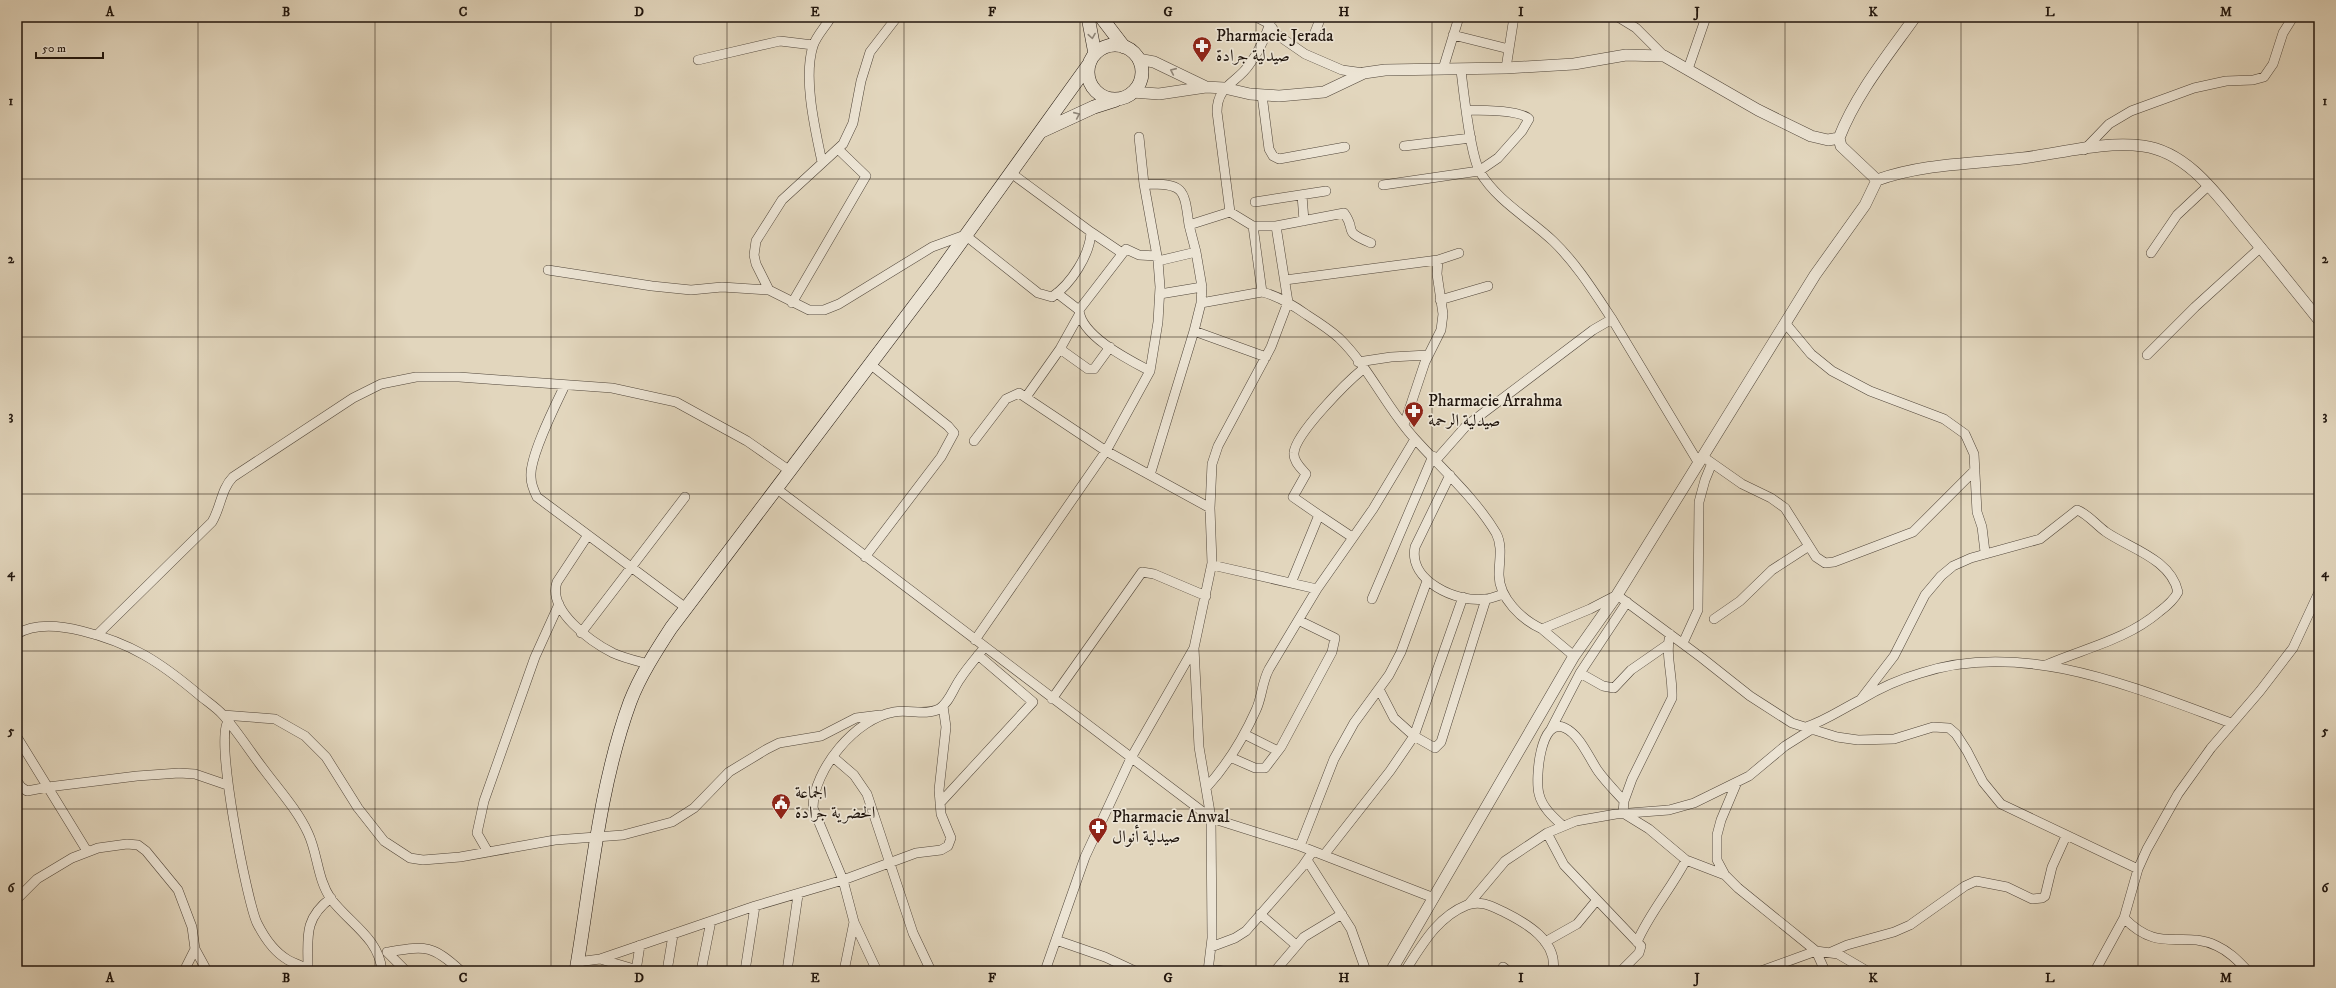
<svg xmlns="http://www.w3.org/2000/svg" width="2336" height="988" font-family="'IM FELL DW Pica',Amiri,serif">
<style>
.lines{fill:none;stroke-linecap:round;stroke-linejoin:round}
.minor-casing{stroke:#504539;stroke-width:10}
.tertiary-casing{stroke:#504539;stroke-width:12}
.secondary-casing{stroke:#20150d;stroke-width:14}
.minor{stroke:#ece4d4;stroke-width:9}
.tertiary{stroke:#ece4d4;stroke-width:11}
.secondary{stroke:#ece4d4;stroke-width:13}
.oneway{stroke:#90877a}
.grid{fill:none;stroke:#20150d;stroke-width:1;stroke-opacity:0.55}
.labels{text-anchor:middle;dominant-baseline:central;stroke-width:3.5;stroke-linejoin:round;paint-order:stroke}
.poi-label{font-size:17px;fill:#20150d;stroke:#ece4d4;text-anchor:start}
.neatline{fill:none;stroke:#20150d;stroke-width:1.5}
.grid-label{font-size:13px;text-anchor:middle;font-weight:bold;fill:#20150d}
</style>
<rect width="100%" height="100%" fill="#e2d6bd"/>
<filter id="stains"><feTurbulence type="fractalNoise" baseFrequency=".005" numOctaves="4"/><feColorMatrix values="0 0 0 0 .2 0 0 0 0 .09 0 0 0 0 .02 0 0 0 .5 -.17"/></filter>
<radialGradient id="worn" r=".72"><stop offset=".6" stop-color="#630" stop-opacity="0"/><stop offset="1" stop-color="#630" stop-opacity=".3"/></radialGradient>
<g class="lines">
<defs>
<path id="minor" d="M897,17l-27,35 -9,29 -8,42 -10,21 -61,56 -26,41 -2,14 2,9 13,26 40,20h15l15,-6 93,-57 33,-12 73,58 14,4c19,-13 38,-42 39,-65l-80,-59
M1256,17l14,7 6,10 29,20 37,16 22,3
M1618,17l18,11 28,28
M1315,32l6,-15
M1453,35l56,14
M698,60l82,-19 33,4
M1506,68l8,-51
M1443,69l16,-52
M1688,69l18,-52
M1262,95l7,54 4,7 6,3 66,-12
M1139,137l5,47 13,72
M1404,146l67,-8
M2084,150l25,-26 22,-13 63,-23 32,-7 27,-1 11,-3 9,-13 10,-31 10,-16
M822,162c-7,-33 -19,-84 -9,-116 3,-10 13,-20 18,-29
M1144,184c40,0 40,3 45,41
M1383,185l96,-14 19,-13 24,-27 7,-12c-8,-9 -48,-9 -62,-9
M1302,195l2,26
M1255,202l71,-11
M1253,226l9,66
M1276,226l68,-13c14,19 -4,17 27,30
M1091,232l31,21
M2151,253l26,-38 31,-29
M548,270l104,16 39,4 31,-3 47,3
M1285,280l153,-20
M1057,293l22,17
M1160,294l42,-7
M1440,300l48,-14
M792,303l74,-127 -28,-27
M1201,303l61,-11c17,4 31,13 45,23 11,7 22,14 32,23 30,29 48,71 76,101 28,31 60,59 81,94 7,13 3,28 3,42 0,23 23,45 43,54l48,-20 27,-14 85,63 48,38 42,27 45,14 21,3 36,-1 39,-12 16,1 7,6 11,17 16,31 18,22 137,65
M1612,319l86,143
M1786,324l25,30 21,17 38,20 74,28 21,15 9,20 3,58 5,15 3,25
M1194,331l72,26
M1060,349l28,20h6l16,-22
M2147,355l48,-48 66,-60
M1358,362l33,-5 37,-2
M1150,371c-21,-11 -69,-35 -71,-61l47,-61 13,6 18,1 1,5 38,-9 -7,-27 41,-13
M565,385c-9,19 -36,72 -34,92 0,7 3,14 6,20l149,111
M1026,397l34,-48 19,-34
M1404,425l21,-63 16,-32 2,-16 -6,-40 1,-14 21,-7
M974,441l32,-42 13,-6 87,58 104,57
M1702,456l40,28 29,14 14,10 31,49 9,6 9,-1 79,-30 62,-62
M1436,460l30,-34 127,-96 19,-11c-18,-27 -36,-56 -59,-78 -23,-22 -56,-40 -73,-69 -10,-17 -16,-79 -19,-101
M1150,475l44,-144 7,-28 1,-16 -6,-35
M1450,475l-35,72c-7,34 42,56 70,52 6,0 12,-3 18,-5
M777,489l434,329 89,28 134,52
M1319,515l33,22
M588,535l-31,47c-10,28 34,60 56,71 11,5 24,8 35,11
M865,557l76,-100 13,-24 -6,-7 -78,-62
M1212,565l105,24
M1291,583l28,-68 -26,-18 13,-23c-5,-6 -13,-13 -12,-21 1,-19 53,-71 69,-84
M1463,597l-49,139 21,12 6,-6 45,-143
M1372,599l61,-143
M1714,619l26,-18 32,-31 37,-24
M1542,629l32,27
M581,633l104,-136
M17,634c18,-11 45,-8 65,-3 49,12 78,31 116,63 8,7 18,13 25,21 15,17 28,38 42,56 15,20 33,40 43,62 10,21 9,46 23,66 18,24 48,39 51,72
M1670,634c-5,21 3,42 2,64l-40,81 -8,22 -1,12 26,16 37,31 39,15
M97,635l115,-113c9,-15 9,-33 21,-45l120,-79 28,-14 35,-7h43l153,11 64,14 71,39 43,30
M975,640l131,-189 44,-80 8,-49 2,-35 -2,-26
M1683,643l15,-33 1,-108 6,-22 7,-17
M1194,648l5,99 12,71 1,120 -4,33
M1580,673l23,13 11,2 17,-18 36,-25
M1052,699l90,-127 12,2 52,22
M1861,699l33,-43 31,-61 16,-19 12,-10 18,-8 69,-19 37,-29c11,4 19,15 29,22 23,16 65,27 72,60 -4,8 -11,14 -19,20 -33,28 -74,36 -113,53
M223,715l52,4 30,17 21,21 32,51 26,33 26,17 13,2 37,-3 95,-17 68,-5 49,-13 22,-14 35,-36 38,-23 12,-6 42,-7 35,-18 24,-3
M228,722c-14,12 19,180 29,201 7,14 17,29 31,37 7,4 15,5 21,11
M1806,727c19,-6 36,-18 54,-27 18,-11 40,-21 61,-27 102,-34 214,15 310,50
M1550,731l30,-58 47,-71
M1244,734l34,17
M17,737l70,114
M833,757l21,18 13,19 46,139 18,38
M1230,757l25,11h10l16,-21 51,-95 3,-14 -35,-17
M17,781l4,6 6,4 21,-4 89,-11 42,-3 16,1 32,11
M1737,782l-16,38 -4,15v25l8,15 13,13 78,63 9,20
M1206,788c21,-23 37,-49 50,-78 6,-13 6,-28 13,-41l48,-80 56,-80 42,-70
M940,803l93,-101 -55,-47
M1562,825c-9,-8 -20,-18 -23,-31 -4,-14 1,-79 26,-66 15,7 24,30 33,43 8,11 17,20 26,30
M1547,833l17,32 77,81 -2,7 -18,18
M1300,846l34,-87 20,-36 35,-48 12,-23 26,-71
M488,852l-11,-19 7,-32 51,-144 24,-53
M1324,855l66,-84 24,-35 -20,-18 -15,-29
M1307,860l44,69 15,42
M17,899l20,-20 35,-21 26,-10 29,-4 11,1 8,6 32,39 14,37 3,22 12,22
M1468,905l37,-44 42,-28 29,-12 40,-7 53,-4 25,-7 55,-27 36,-30 27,-17
M1260,914l36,31
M2124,918c36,37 57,11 93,28 13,6 21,15 31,25
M854,922l23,49
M1056,940l49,17 30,14
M1545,942l32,-18 19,-23
M1637,942c13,-30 34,-53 49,-82
M1211,947l24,-9 11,-7 56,-64 11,-16
M387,952c39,-6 44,-8 74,19
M387,952l19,19
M1831,952l16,-7 47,-13 16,-7 55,-39 11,-5 31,6 25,12 10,-1 3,-2 7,-29 14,-31
M600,959l41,12
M577,962l23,-3 155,-53 88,-26 73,-27 25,-3 7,-4 3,-8 -10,-24 -2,-24 7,-63 -3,-21
M1503,967l5,4
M1209,969l14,2
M308,970c0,-32 -5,-51 23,-72
M184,971l11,-22
M636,971l4,-26
M667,971l6,-36
M701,971l10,-50
M745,971l10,-65
M787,971l11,-76
M844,971l10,-49 -11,-42 -30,-72c0,-38 43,-90 81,-96 14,-3 32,4 45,-3 10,-6 14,-20 21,-30 7,-11 16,-21 24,-31
M1045,971l40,-114 46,-99 63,-110 18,-85 -2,-55 2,-44 6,-18 53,-99 17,-45 -12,-76h-23l-23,-14 -13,-100c0,-27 20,-29 32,-47 10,-13 18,-32 23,-48
M1275,971l29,-34 38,-23
M1405,971c17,-26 32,-54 62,-66 14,-5 24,1 37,7 22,11 54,29 49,59
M1761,971l55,-20 22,3 29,17
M2095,971l29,-53 14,-49 9,-20 31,-55 33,-46 49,-57 33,-43 26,-56"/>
<path id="tertiary" d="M1138,59l16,3 52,25
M1132,92l27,2 47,-7 18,1 26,6 29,2 45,-4 40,-19 21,-3 121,-2 68,-4 52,-9 38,1 94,54 53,26 17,4 11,-2
M1877,180c47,-17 97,-16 146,-22 40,-5 80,-17 120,-12 46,6 76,52 103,84 25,30 49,60 73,90
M1391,971l183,-315 43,-61 198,-320 50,-70 12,-25 -36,-34 -2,-8c17,-44 49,-83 76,-121"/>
<path id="secondary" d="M1088,17l7,37
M1101,17l23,30
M1088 72a27 27 0 1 1 54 0a27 27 0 1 1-54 0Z
M1042,131l52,-24 22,-7
M576,971c15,-88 23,-184 54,-269 10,-26 26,-51 41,-74l262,-347 156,-217"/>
</defs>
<use href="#minor" class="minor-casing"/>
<use href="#tertiary" class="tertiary-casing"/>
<use href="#secondary" class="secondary-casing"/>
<use href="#minor" class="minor"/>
<use href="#tertiary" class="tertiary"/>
<use href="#secondary" class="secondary"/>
</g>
<defs><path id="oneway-chevron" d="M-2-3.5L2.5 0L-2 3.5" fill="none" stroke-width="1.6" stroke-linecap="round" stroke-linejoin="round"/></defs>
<g class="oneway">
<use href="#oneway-chevron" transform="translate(1092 36) rotate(81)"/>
<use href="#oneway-chevron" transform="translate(1173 71) rotate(-156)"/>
<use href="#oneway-chevron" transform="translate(1077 115) rotate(-24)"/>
</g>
<path class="grid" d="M198,17v954M375,17v954M551,17v954M727,17v954M904,17v954M1080,17v954M1256,17v954M1432,17v954M1609,17v954M1785,17v954M1961,17v954M2138,17v954M17,179h2302M17,337h2302M17,494h2302M17,651h2302M17,809h2302"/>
<defs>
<symbol id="pharmacy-pin" viewBox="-11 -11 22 30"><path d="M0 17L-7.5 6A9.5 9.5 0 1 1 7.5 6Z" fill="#8f2418" stroke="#ece4d4"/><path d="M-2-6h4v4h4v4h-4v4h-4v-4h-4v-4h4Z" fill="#fff"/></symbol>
<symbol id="civic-pin" viewBox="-11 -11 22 30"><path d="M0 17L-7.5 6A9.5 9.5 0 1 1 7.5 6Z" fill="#8f2418" stroke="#ece4d4"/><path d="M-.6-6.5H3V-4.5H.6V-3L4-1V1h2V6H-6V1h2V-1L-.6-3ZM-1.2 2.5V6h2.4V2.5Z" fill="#fff"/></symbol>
</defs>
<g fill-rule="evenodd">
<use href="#pharmacy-pin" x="1191" y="35" width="22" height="30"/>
<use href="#pharmacy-pin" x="1403" y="400" width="22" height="30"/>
<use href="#civic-pin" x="770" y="792" width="22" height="30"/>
<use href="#pharmacy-pin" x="1087" y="816" width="22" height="30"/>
</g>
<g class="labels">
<g class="poi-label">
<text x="1216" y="36">Pharmacie Jerada<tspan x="1216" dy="20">صيدلية جرادة</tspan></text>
<text x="1428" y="401">Pharmacie Arrahma<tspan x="1428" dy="20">صيدلية الرحمة</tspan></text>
<text x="795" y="793">الجماعة<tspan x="795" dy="20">الحضرية جرادة</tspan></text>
<text x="1112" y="817">Pharmacie Anwal<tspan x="1112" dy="20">صيدلية أنوال</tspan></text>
</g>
</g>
<rect width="2336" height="988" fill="none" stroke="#e2d6bd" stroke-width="44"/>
<path d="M36 52v6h67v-6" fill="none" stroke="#20150d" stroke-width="2"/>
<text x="42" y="52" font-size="12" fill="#20150d" stroke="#ece4d4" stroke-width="3" paint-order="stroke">50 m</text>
<rect x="22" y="22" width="2292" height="944" class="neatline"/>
<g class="grid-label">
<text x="110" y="16">A</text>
<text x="286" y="16">B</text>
<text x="463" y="16">C</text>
<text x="639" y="16">D</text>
<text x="815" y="16">E</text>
<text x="992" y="16">F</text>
<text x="1168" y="16">G</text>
<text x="1344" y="16">H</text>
<text x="1521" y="16">I</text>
<text x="1697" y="16">J</text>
<text x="1873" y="16">K</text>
<text x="2050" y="16">L</text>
<text x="2226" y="16">M</text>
<text x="11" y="105">1</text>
<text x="2325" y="105">1</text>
<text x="11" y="263">2</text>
<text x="2325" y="263">2</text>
<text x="11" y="420">3</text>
<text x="2325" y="420">3</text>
<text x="11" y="577">4</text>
<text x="2325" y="577">4</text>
<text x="11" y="735">5</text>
<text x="2325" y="735">5</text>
<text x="11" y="892">6</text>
<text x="2325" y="892">6</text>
<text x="110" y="982">A</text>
<text x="286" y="982">B</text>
<text x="463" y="982">C</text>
<text x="639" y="982">D</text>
<text x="815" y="982">E</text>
<text x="992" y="982">F</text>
<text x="1168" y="982">G</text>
<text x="1344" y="982">H</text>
<text x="1521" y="982">I</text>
<text x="1697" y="982">J</text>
<text x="1873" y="982">K</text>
<text x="2050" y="982">L</text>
<text x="2226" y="982">M</text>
</g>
<rect width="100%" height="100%" filter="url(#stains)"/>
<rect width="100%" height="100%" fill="url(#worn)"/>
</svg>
